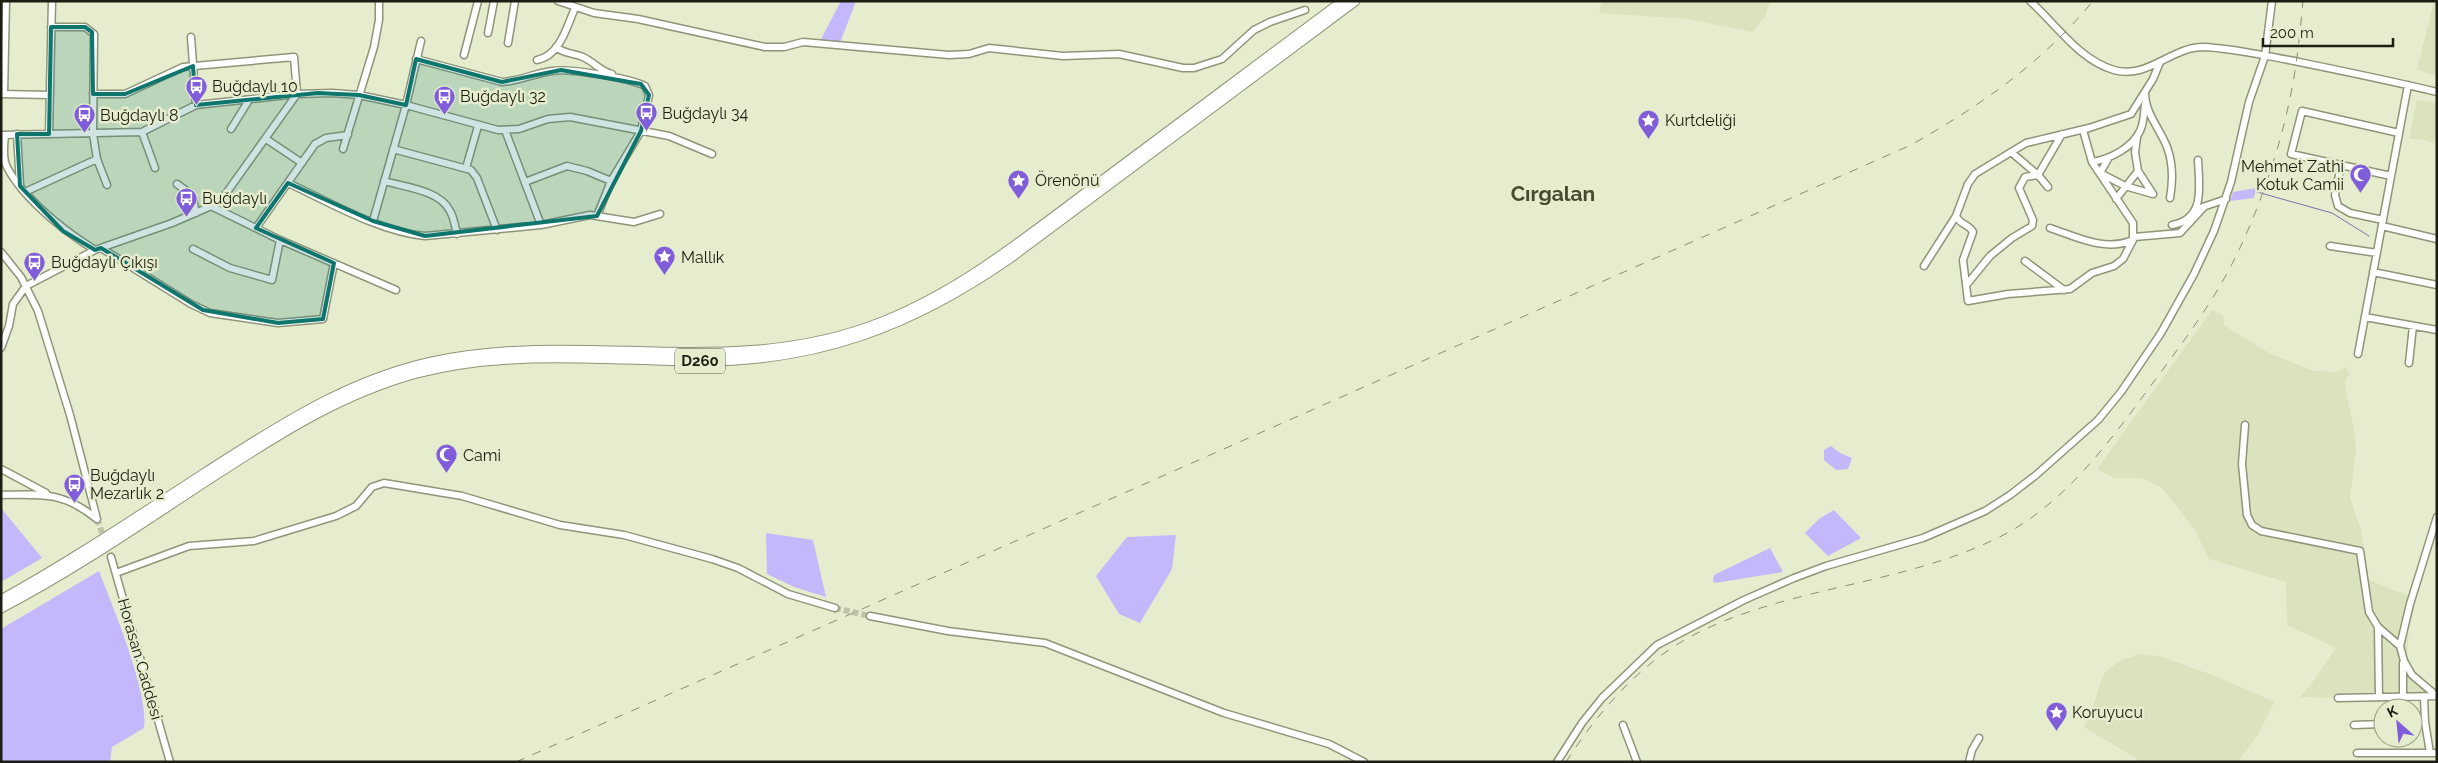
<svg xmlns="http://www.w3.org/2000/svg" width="2438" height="763" font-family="Raleway,sans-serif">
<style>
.built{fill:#dae3bd}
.green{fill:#c4b7fc}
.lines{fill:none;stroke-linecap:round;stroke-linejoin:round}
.stream{stroke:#7d70a9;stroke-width:1}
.minor-tunnel{stroke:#bdc4a9;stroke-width:6;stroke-dasharray:6 3;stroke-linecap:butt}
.minor-casing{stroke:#8e9578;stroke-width:9}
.highway-casing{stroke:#8e9578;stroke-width:11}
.minor{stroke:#fff;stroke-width:6}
.highway{stroke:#fff;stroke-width:9}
.rail{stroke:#898e78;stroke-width:1;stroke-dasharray:9 9;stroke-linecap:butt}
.marked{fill:#0f766e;fill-opacity:0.2;stroke:#0f766e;stroke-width:4;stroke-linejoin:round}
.labels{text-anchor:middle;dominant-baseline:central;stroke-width:5;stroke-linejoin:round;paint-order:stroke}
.shield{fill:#e5edce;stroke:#585c4b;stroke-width:1}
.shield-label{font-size:15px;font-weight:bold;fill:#1c1e13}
.poi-label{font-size:16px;fill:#1c1e13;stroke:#e5edce;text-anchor:start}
.street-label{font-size:16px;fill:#1c1e13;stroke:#e5edce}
.district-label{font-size:21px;font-weight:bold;fill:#464b31;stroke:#e5edce}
</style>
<rect width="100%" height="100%" fill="#e5edce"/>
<path class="built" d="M1602,1h168l-5,16 -13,15 -63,-13 -90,-6z
M2434,1h3v76l-20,-8z
M2417,100l20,3v41l-17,-5h-11z
M2212,310l11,5 1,10 9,6 36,22 45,18 22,1 10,-5 4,7 -4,5 -1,7 10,49 1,14 -6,49 11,32 8,50 47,19 -7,30 -2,26 8,18 22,21 -2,6 -135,-3 12,-14 24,-35 -49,-23 -1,-43 -77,-23 -15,-31 -32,-40 -19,-10h-30l-16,-9z
M2139,654l20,2 59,21 56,25 -15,31 -21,29h-96l-58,-35 6,-11 13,-41 14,-13z"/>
<path class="green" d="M841,1h15l-16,42 -20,-2z
M2256,188l-2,10 -24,3 3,-9z
M1831,446l9,7 12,5 -4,11 -12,1 -12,-10v-10z
M1,508l41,50 -41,24z
M1834,510l27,28 -33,18 -23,-23 14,-14z
M766,533l47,7 13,57 -32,-10 -27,-13z
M1176,535l-4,34 -32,54 -21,-9 -23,-38 31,-39z
M1770,548l13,24 -68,11 -2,-2 1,-6z
M99,571c14,37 50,121 45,157l-32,19 -2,15h-109v-133z"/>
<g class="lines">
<path class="stream" d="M2257,192l75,21 37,23"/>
<path class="minor-tunnel" d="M97,519l14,38
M835,608l35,8"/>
<defs>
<path id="minor" d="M558,1l36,12 44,6 127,28h19l19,-5 146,13 20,-1 20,-6 74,8 56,-2 64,14h11l28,-9 32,-29 16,-8 35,-12
M2030,1c26,23 49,59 84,69 33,10 57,-23 89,-23 28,1 58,8 86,13 49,10 99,20 148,32
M51,27h34l9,7 -1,100 4,25 10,26
M488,33l6,-32
M191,37l5,68
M508,43l7,-42
M556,47c8,7 18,6 27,10 11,5 17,14 29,17
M464,55l14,-54
M416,59l86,23c18,-1 33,-9 50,-11 17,-3 78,7 93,15l4,9 -8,36 -30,50 -14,35
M537,60c23,-4 30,-34 38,-52
M2145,93c0,20 15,36 22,54 6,16 6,34 3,51
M1,94l49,1
M4,94l2,-93
M231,129l18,-29
M505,130l36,95
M142,132l13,36
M17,134l3,51
M49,134l3,-133
M1,135l141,-3 54,-27 101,-11 35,-1 27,2 47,10 92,25 21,-1 29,-10 22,-2 99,19 43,18
M5,135c-1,9 -2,18 0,27 3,10 10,18 16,26 22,26 45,44 74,62
M266,139l36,24
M343,149l31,-102 5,-27v-19
M393,149l78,21 6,8 20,52
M2011,152l27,23 10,12
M2109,157l-9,16 25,13 28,8
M2092,162c18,-3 40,-14 48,-31 4,-8 4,-18 5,-27
M2341,165l-6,30 3,11 12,7 33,7
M466,168l12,-42
M2138,171l15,23
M2038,175l24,-41
M2391,176l-100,-22 11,-43 97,22
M384,181c20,6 56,9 66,30 4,7 5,15 7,23
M525,182l42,-16 20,5 24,10
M288,183c41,19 92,49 137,53l116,-11 49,-10 44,7 26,-8
M177,184l15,11 4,18
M25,192l72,-33
M2116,199l22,-28 -3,-19 2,-15
M211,206l69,34 116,50
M2200,208l26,-9
M1956,216c4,9 13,8 17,16l-10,28 5,41 40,-7 62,-5 22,-16 22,-7 9,-7 10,-19v-17l-41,-61 -9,-32
M373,221l33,-116 15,-64
M2172,225c34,-6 27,-39 26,-65
M2382,226l55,13
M256,228l59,-84 11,-6 22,-3
M2050,228c27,9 55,24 83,12
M2134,237l46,-4 24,-26
M2330,246l47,7
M101,248l90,56 19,9 68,10 45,-4 11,-56
M193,249l37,19 42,12 8,-40
M1,252l20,25 17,34 32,104 27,104
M2025,261l39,29
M1924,266l32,-50 12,-32 7,-10 51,-31 63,-15 42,-14 22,-35 7,-17
M2373,272l64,13
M1968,283l22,-27 22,-18 20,-12 1,-6 -14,-32 6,-11 13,-2
M2365,317l72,13
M1,348l8,-22 4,-22 13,-18 69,-36 77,-27 37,-16 13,-8 75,-105 -3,-37 -111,10 -58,27h-32
M2358,354l50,-269
M2409,363l4,-37
M2245,425l-3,39 5,51 5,10 9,6 99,20 9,61 9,15 22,19
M1,469l45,24
M1,495c41,-1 63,-3 96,24
M2437,517l-27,87 -10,42 4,15 8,14 25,21
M111,557l59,205
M116,573l73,-27 65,-5 82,-25 20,-10 16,-19 12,-4 78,13 98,29 64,10 88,24 26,9 50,26 47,14
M870,616l78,15 97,12 179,70 105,31 35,18
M2378,627l1,70
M2403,663v34
M2338,698l99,-2
M2425,722l5,31
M2413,723l12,-1 -1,-25
M1623,725l14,37
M2354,725l29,-1
M2357,753h80
M1557,762l25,-39 20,-25 55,-53 87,-45 50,-22 32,-12 97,-28 62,-27 25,-16 26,-20 62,-55 23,-28 40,-59 33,-59 20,-43 17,-49 18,-80 16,-46 7,-55
M1969,762l3,-12 7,-12"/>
<path id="highway" d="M1,600c71,-39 139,-85 207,-129 70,-45 141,-91 224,-109 152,-33 300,20 450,-40 81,-32 148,-88 217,-139 81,-61 163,-121 244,-182
M1,608c75,-39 145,-88 216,-134 63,-41 126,-81 200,-101 92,-24 187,-13 280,-12 120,1 215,-35 313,-103l345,-257"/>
</defs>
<use href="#minor" class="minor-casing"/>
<use href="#highway" class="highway-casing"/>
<use href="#minor" class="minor"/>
<use href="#highway" class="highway"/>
<path class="rail" d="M516,762l1395,-617c70,-40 130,-81 182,-144
M1566,762c36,-56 82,-108 144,-135 89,-40 190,-44 279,-85 64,-28 109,-85 149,-139 36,-49 75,-98 101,-153 27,-58 48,-123 57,-186 3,-21 5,-42 7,-63"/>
</g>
<path class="marked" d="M51,27h34l7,5 1,62h32l68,-28 3,39 122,-12 41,2 47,10 10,-46 86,23 59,-12 80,14 8,11 -8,36 -44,85 -172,20 -52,-15 -85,-38 -32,45 78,35 -11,56 -45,4 -75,-13 -102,-62 -6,2 -32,-19 -43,-45 -3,-52h32z"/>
<defs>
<symbol id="bus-pin" viewBox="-11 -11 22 30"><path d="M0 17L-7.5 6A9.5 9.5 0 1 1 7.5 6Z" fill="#815ed9" stroke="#e5edce"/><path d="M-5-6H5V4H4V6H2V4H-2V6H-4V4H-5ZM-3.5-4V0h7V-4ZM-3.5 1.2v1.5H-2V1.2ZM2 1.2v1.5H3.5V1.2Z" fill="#fff"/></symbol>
<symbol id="sight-pin" viewBox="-11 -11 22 30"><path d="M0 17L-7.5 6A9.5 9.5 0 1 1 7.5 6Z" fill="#815ed9" stroke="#e5edce"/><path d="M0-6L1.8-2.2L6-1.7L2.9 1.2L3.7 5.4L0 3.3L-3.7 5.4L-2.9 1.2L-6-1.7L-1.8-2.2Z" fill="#fff"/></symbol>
<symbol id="mosque-pin" viewBox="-11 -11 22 30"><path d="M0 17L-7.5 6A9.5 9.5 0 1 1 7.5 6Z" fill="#815ed9" stroke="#e5edce"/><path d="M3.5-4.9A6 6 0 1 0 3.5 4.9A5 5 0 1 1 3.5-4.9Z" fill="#fff"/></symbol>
</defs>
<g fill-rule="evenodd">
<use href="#bus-pin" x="184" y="74" width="25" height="34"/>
<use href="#bus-pin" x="432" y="84" width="25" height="34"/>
<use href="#bus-pin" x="634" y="100" width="25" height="34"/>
<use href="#bus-pin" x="72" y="102" width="25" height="34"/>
<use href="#sight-pin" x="1636" y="108" width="25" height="34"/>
<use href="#mosque-pin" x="2348" y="162" width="25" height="34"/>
<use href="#sight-pin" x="1006" y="168" width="25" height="34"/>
<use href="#bus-pin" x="174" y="186" width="25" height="34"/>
<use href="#sight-pin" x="652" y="244" width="25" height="34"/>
<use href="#bus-pin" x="22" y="250" width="25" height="34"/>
<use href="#mosque-pin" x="434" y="442" width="25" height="34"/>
<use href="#bus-pin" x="62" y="472" width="25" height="34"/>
<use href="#sight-pin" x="2044" y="700" width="25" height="34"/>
</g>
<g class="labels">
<rect class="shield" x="675" y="348.5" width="50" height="25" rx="4"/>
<g class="shield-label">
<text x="700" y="361">D260</text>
</g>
<g class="poi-label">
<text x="212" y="86">Buğdaylı 10</text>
<text x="460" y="96">Buğdaylı 32</text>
<text x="662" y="113">Buğdaylı 34</text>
<text x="100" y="115">Buğdaylı 8</text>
<text x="1665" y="120">Kurtdeliği</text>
<text x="2344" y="166" text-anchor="end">Mehmet Zathi<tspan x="2344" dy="18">Kotuk Camii</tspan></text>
<text x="1035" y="180">Örenönü</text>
<text x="202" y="198">Buğdaylı</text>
<text x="681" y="257">Mallık</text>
<text x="51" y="262">Buğdaylı Çıkışı</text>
<text x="463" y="455">Cami</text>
<text x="90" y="475">Buğdaylı<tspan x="90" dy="18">Mezarlık 2</tspan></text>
<text x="2072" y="712">Koruyucu</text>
</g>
<g class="street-label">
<text transform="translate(140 659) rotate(74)">Horasan Caddesi</text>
</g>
<g class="district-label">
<text x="1553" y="193">Cırgalan</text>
</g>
</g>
<rect width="2438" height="763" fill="none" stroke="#1c1e13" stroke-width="5"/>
<g transform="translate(2398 723) rotate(333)"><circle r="24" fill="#e5edce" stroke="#959a83"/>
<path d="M0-4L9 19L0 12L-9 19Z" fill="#815ed9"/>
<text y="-8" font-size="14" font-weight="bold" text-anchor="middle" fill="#1c1e13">K</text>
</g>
<path d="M2263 38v8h130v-8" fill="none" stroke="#1c1e13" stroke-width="2.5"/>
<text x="2270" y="38" font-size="15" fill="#1c1e13" stroke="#e5edce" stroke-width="4" paint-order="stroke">200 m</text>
</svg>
